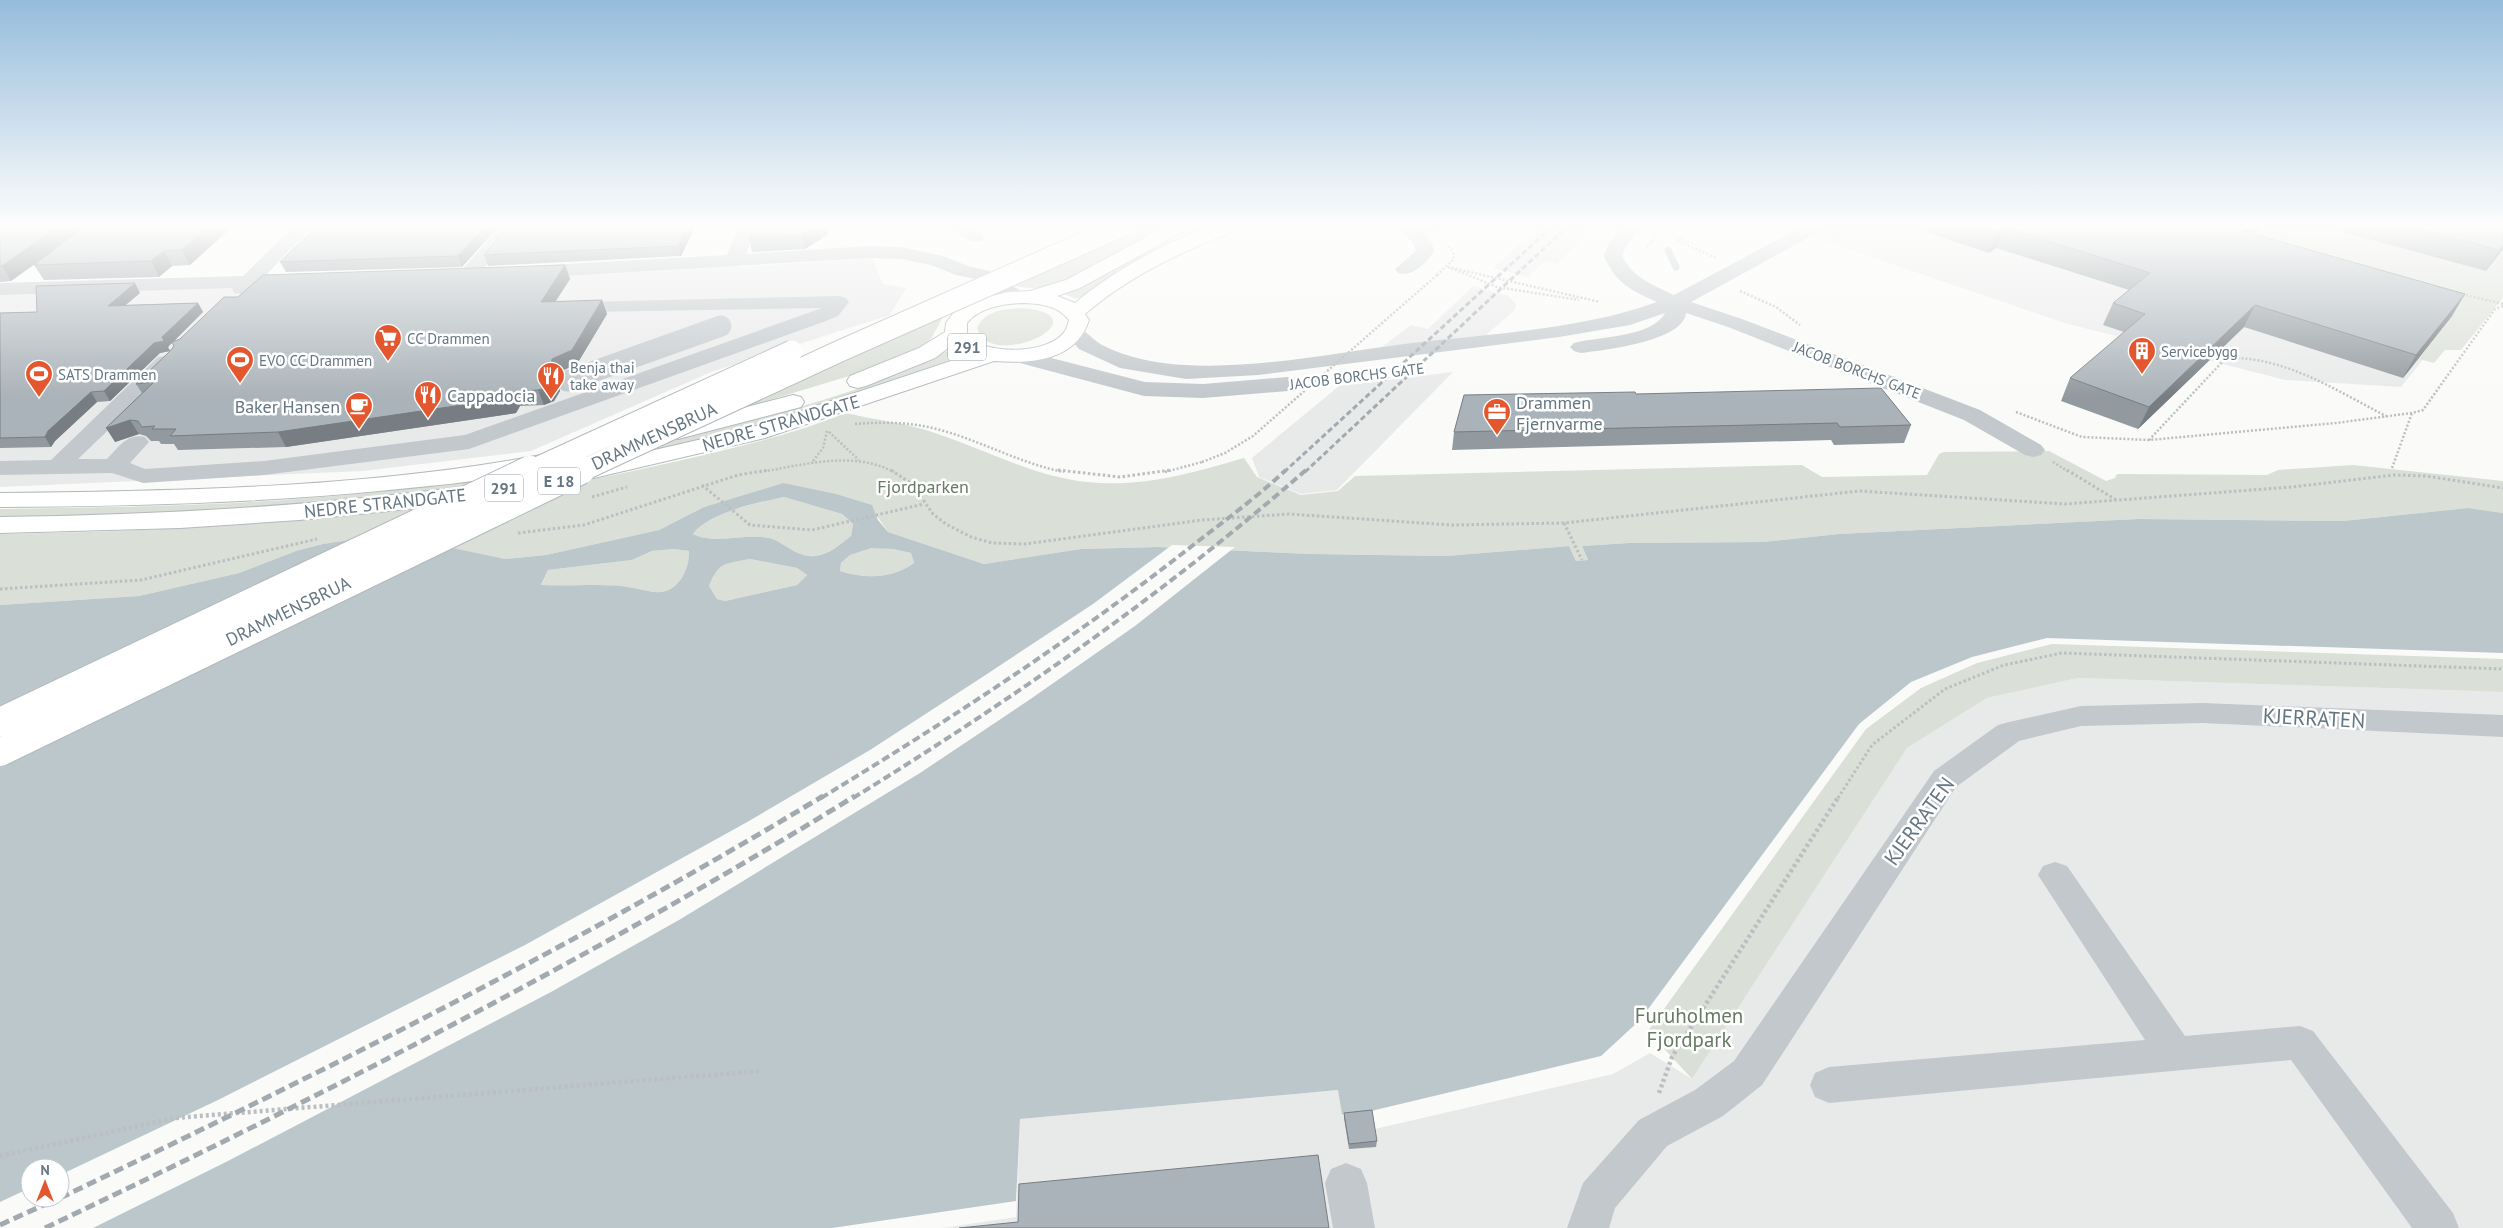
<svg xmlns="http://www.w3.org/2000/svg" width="2503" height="1228" font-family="'PT Sans',sans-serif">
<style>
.built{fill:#e8e9e9}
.green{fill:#dadfd7}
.water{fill:#bbc7cb;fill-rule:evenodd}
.pier{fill:#fafaf8}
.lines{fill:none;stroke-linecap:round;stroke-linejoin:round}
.stream{stroke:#bbc7cb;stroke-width:7}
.highway-casing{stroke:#b4b9bd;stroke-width:2}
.path-far2{stroke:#bbbfc2;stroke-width:2.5;stroke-dasharray:2 2;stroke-linecap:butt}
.path-far1{stroke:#bbbfc2;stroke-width:3;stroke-dasharray:2.5 2.5;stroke-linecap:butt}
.path{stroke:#bbbfc2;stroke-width:4.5;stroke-dasharray:3 3;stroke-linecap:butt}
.minor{fill:#c3c8cc;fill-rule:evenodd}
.highway{fill:#fff;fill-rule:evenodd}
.rail-far2{stroke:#a2aab0;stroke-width:3;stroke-dasharray:5.5 3;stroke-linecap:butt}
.rail-far1{stroke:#a2aab0;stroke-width:4;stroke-dasharray:8 4;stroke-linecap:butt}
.rail{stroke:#a2aab0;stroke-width:5;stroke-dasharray:10 5;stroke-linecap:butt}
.highway-bridge-far1-casing{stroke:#b4b9bd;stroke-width:23;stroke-linecap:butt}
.highway-bridge-casing{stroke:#b4b9bd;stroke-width:30;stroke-linecap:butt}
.path-bridge{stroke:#bbbfc2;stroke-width:2.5;stroke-dasharray:2 2;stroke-linecap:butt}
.minor-bridge{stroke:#c3c8cc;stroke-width:21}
.highway-bridge-far1{stroke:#fff;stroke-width:21}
.highway-bridge{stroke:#fff;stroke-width:28}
.wall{fill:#929a9f}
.shaded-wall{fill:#777d82}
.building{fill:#aab3b9;stroke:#777d82}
.labels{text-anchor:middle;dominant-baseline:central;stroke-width:5;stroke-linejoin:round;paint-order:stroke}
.far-poi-label{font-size:15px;fill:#657683;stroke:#fff;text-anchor:start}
.far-street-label{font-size:15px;fill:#657683;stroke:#fff}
.shield{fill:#fff;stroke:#939fa8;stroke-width:1}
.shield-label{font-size:16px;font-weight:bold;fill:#657683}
.poi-label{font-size:18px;fill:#657683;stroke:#fff;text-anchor:start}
.street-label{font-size:18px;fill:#657683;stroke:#fff}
.park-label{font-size:18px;fill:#687a64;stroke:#fff}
.near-street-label{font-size:21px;fill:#657683;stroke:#fff}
.near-park-label{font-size:21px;fill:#687a64;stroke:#fff}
</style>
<rect width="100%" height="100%" fill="#fafaf8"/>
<path class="built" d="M1544,225h52l-39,39 -12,-3 -17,16 -35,-9 44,-40h4z
M1777,225h726v35l-102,127 -116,-7 -220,-57z
M872,258l11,26 23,4 -16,27 -179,57 -180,79 -168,20 -363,16v-198l734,-28 7,6z
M1473,286l36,10 7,9 -1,5 -29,25 -104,12 29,-22 17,4z
M1453,372l-116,118 -36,4 -42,-17 -7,-19 87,-72z
M2078,678l425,14v536h-1561l74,-11 4,-98 318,-29 33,21 4,18 238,-55 37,-21 42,26 215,-331 80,-50z"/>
<path class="green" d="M1148,225l16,1c-28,19 -86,55 -118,61 -11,2 -23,1 -34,-2z
M1204,225h12l-28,11 -111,63 -13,-5z
M2264,225h53l169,46 17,-22v49l-42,52h-16l-11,13 -15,-4 33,-43 -217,-64z
M1021,308c88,7 -31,66 -44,20 7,-17 27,-19 44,-20z
M944,315l-13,24 -11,9 -54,23 -123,37z
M947,351l12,6c-61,23 -124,46 -186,64 -104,29 -211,50 -317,67 -151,23 -304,26 -456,29v-8c115,-2 230,-3 345,-14 127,-11 254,-34 377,-67 77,-20 155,-41 225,-77z
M846,413c29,7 61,10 89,20 51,17 98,43 152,49 54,6 106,-9 157,-24l13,19 44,18 37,-4 17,-15 447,-11 20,12 105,-2 12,-21 5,-2 105,-1 57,30 9,-3 2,-4 150,1 11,-5 75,-5 150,16v32l-35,-5 -125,13 -205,-2 -299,15 -76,8 -134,1 -47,3 6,14 -12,1 -7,-15 -123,10 -136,-2 -152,-7 -77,2 -97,15 -96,-32 -15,-22 -90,-27 -79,24 -45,23 -113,25 -41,4 -156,-19 -26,4 -27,7 -57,22 -100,23 -139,9v-71c218,-3 437,-19 651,-67 65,-15 133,-29 195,-54z
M784,497l58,17 11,10 -2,12c-12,9 -21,18 -37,20 -18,2 -29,-14 -45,-18 -25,-5 -54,7 -76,-4 14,-21 66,-32 91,-37z
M871,547l22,2 18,4 3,10c-22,16 -49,16 -74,8l1,-8 9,-8z
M674,549l16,2c0,14 -8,33 -22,39 -10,5 -23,0 -34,-2 -30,-6 -63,-1 -93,-2l7,-16 84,-10 20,-9z
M750,559l47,9 10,7 -10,10 -72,16 -8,-2 -8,-13c10,-25 17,-22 41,-27z
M2052,644l451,15v33l-425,-14 -91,20 -80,50 -215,331 -44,-48 218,-302 55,-41 56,-25z"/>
<path class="water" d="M783,483l53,11 36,11 6,15 10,12 96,32 97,-15 77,-2 152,7 136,2 123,-10 7,15 12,-1 -6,-14 47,-3 134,-1 76,-8 299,-15 205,2 125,-13 35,5v140l-456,-15 -75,19 -61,25 -52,42 -219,296 -39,36 -230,55 -29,3 -4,-24 -318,29 -4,82 -184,27h-832v-623l139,-9 100,-23 57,-22 27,-7 26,-4 79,3 77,16 41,-4 113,-25 45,-23zM784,497l58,17 11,10 -2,12c-12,9 -21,18 -36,20 -19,2 -30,-14 -46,-18 -25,-5 -54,7 -76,-4 14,-21 67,-32 91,-37zM871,548l22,1 18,4 3,10c-22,16 -49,16 -74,8l1,-8 9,-8zM674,549l15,2c1,14 -7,33 -21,39 -10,5 -23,0 -34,-2 -30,-6 -63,-1 -93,-3l7,-15 84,-10 20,-9zM750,559l47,9 10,7 -10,10 -72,16 -8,-2 -8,-13c10,-25 17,-22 41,-27zM30,1168h30v30h-30z"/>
<path class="pier" d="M1172,545l63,2 -100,79 -103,72 -112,75 -241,147 -128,72 -323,169 -135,67h-93v-26l30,-14v10h30v-23l158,-75 307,-155 224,-124 121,-71 114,-74 109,-72z"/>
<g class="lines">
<path class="stream" d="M1668,250l8,17"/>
<defs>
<path id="highway" d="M1169,225h22l-3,4 -108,59 -23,8 18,7c32,-28 101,-68 142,-78 8,-2 19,-1 27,0l-3,4c-55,20 -111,46 -156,85l4,6c-13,41 -58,44 -95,41l-229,77 -184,43 -9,-2 -3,-5 3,-5 178,-41 219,-73 -17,-10 -17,13 -69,28 -8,2 -8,-2 -3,-5 3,-5 69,-28 26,-16 1,-9 8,-11 8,-6 20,-8 27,-6 21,-1 36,-11zM1025,303c17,1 33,3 44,17 -1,3 -2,8 -4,11 -16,24 -79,24 -98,5v-13c12,-16 39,-20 58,-20z
M793,395l8,2 3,5 -3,5 -123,32 -8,-2 -4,-5 4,-5z
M541,455l8,2 4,5 -4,5c-52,13 -107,18 -160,23 -130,13 -259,16 -389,17v-14c180,-2 363,-5 541,-38z
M477,485l9,2 3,5 -3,5 -68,11 -119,12 -119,8 -180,5v-16c160,-2 319,-11 477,-32z"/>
</defs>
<use href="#highway" class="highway-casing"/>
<path class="path-far2" d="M1909,225l9,3
M1838,233l14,-8
M1940,243l7,-5
M1693,244l-13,-6 -4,2 40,18
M1646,247l8,-7v-6
M1448,267l152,35
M1451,268l46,19 82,13
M1437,275l17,-16 -1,-8 -5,-5
M1740,291l36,16 24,18
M2462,294l41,10
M2016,412l66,25 67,3 187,-17 76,-10 11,-3 72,-101 8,-3
M855,424c25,-2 49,-2 73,3 47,10 89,36 136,45
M829,432l30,28
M2149,440l77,-82c59,-2 109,32 160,58
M813,461l10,-13 4,-17
M2053,462l16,10
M2392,468l20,-55
M760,472c44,-7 92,-22 134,0
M1165,472l37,-10"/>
<path class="path-far1" d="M891,470l21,14 21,30 13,10 25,13 21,6 33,1 177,-24 87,-6 162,11 113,-2 295,-32 206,13 227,-17 102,-12 32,1 77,12
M1058,470l62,7 51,-7
M2067,470l51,31
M702,485l48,40 62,5 112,-26
M592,497l35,-10
M1564,523l18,37
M518,533l66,-8 154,-50 30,-5
M0,589l141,-9 176,-41
M1838,798l34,-53 73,-56 59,-24 58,-12 441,16"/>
<path class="path" d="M1659,1093l13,-36 167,-261
M0,1156l175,-38 585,-47"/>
<path class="minor" d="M295,225h19l-48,50 34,1 3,4 -3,4 -46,3c-7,7 -11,8 -20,6l-2,-5 -232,7v-12l243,-7z
M501,225h18l-44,54h-14l-3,-4 3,-4z
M738,225h18l-10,29 123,-8 32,1 42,9 25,10 21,5 35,22 3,4 -3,4h-14l-34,-22 -20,-4 -25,-10 -30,-6 -32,-1 -340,20 -7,-2 -3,-4 3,-4 7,-2 198,-11z
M951,225h20l13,12 -2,4c-13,3 -24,-6 -31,-16z
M1397,225h55l-3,4 -25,4 8,10 2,8c-8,12 -20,26 -36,22l-3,-4 21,-18 -2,-7z
M1624,225h19l-17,21 -4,10c11,22 31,29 52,39l131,-70h22l-3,4 -133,73 51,17 238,91 61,35 4,5 -4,5 -8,2 -8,-2 -61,-35 -236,-93 -42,-14c-3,29 -83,37 -105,40l-7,-2 -4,-4 4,-4c25,-7 77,-5 91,-30l-35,12 -71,12 -301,38 -72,4 -66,-11 -41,-19 -14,-16 3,-4c16,-5 21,9 34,16 25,13 57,19 84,20 70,4 149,-12 218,-21 82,-10 176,-14 253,-42 -26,-12 -41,-18 -53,-46l4,-11z
M839,296l7,2 3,4 -11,14 -12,5 -357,128 -205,26 -121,8 -31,-10 -112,2v-14l51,-1 107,-103 8,-1 8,1 3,5 -3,5 -96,92h29c12,-12 20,-26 38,-22l4,5 -19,21 15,6 119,-8 201,-26 357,-127 -236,4 -7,-2 -3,-4 3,-4z
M1020,350l125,32 58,2 85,-7 8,2 3,5 -3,5 -8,2 -85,7 -59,-2 -132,-35 -3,-5 3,-5z
M2203,703l300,12v22l-300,-14 -122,3 -62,15 -63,46 -194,298 -39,31 -56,30 -52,62 -6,20h-42l16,-45 56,-63 56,-30 39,-29 200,-290 64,-46 11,-3 72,-16z
M2055,862l12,4 118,170 115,-10 13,5 140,182 6,15h-47l-121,-168 -462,43 -14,-6 -5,-12 5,-12 14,-6 316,-27 -107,-165 5,-9z
M1346,1163l15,6 6,14 8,45h-42l-8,-45 6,-14z"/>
<use href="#highway" class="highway"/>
<path class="rail-far2" d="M1284,472l270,-247
M1305,472l264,-247"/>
<path class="rail-far1" d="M821,798c130,-79 257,-162 376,-256 30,-23 61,-46 89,-72
M853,798c159,-98 312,-205 453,-328"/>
<path class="rail" d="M60,1198c259,-124 517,-253 763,-402
M0,1225l59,-27
M45,1228c277,-132 549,-271 810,-432"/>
<defs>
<path id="highway-bridge-far1" d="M528,472l264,-121
M579,472l261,-121 284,-126"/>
<path id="highway-bridge" d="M0,722l530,-252
M0,752l581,-282"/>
</defs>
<use href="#highway-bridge-far1" class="highway-bridge-far1-casing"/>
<use href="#highway-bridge" class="highway-bridge-casing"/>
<path class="path-bridge" d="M1202,462l23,-9 28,-17 184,-161"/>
<path class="minor-bridge" d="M567,381l154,-55"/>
<use href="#highway-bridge-far1" class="highway-bridge-far1"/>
<use href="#highway-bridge" class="highway-bridge"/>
</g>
<path class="wall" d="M0,225h234l-44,40 -18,1 -13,11 -115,3 -10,-15 8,-6 -31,22 -11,1z
M318,225h182l-38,42 -176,5 -6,-10z
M696,225l-15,31 -193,10 -4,-11z
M754,225h76l-3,10 -22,14 -53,3 -3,-14z
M1915,225h349l-11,9 199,82 -49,62 -159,-51 -106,102 -77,-28 9,-23 54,-46 -21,-7 10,-22 16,-13 -133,-42 -7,5 -75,-25z
M2317,225h186v24l-17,22z
M565,265l5,14 -15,23 47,-2 5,14 -30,50 -20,9 -1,7 4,11 -6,10 -10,4 -24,1 -4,7 -230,34 -108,3 -4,-6h-13l-2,-3h-8l-5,-5 -7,-2 -24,8 27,-49 -6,-9 34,-33 4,-5 -2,-4 -4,5 2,4 -10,2 -50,48 -13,1 -42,39 -4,6 -51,1v-135l37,-1 103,-19 -15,12 73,-2 5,9 -30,30 7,-3 58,-42z
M1636,394l275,31 -7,18 -70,2 -3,-5 -379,10 2,-18z
M1344,1113l33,28 -1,6 -27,2 -5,-31z"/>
<path class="shaded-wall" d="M60,225h29l-78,56 -9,-15z
M210,225h24l-44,40 -8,-15z
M486,225h14l-38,42 -4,-11z
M688,225h8l-15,31 -3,-10z
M818,225h12l-3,10 -22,14 -3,-14z
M2251,225h13l-31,27 10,-21z
M2004,227l-8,21 -7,5 8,-21z
M2503,245v4l-17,22 13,-21z
M164,251l8,15 -13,11 -8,-16z
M565,265l5,14 -24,37 -5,-14z
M135,283l5,10 -26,22 -6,-9z
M2465,294l-13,22 -49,62 13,-23z
M602,300l5,14 -30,50 -20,9 -1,7 4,11 -6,10 -10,4 -6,-15 14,-31z
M198,303l5,9 -35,35 2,4 -10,2 -50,48 -6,-10 50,-48 8,-6z
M2255,305l-11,22 -106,102 11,-22z
M91,392l6,10 -42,39 -4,6 -6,-10 3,-6z
M514,392l6,14 -4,7 -230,34 -8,-15z
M130,420l9,14 -24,8 -9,-14z"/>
<path class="building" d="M0,225h60l-58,41h-2z
M86,225h124l-28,25 -18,1 -13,10 -117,4z
M318,225h168l-28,31 -178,6z
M509,225h179l-10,21 -194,9z
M754,225h64l-16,10 -53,3z
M1973,225h278l-8,6 222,63 -49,61 -161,-50 -106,102 -79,-29 75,-64 -32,-11 37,-30 -146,-46 -7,5z
M2403,225h100v20l-4,5z
M565,265l-24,37 61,-2 -30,50 -20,9 -2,11 5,7 -6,10 -11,3 -24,2 -4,6 -232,34 -108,4 6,-7h-24l3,-3 -13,1 -4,-6 -8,-1 -24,8 48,-46 -18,2 34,-33 4,-5 -2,-4 8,-3 44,-42h14l25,-22z
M135,283l-27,23 90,-3 -36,34 2,4 -10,2 -50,48 -13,1 -43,39 -3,6 -45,1v-125l37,-1 -1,-26z
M1881,388l30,37 -71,2 -3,-4 -383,9 10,-37 171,-3 1,2z
M1372,1110l5,31 -28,3 -5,-31z
M1318,1155l11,73h-370l59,-6 1,-38z"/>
<linearGradient id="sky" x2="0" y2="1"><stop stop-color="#96bcdc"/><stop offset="0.57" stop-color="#fdfdfc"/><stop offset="1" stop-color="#fdfdfc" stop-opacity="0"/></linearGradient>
<rect width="2503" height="397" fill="url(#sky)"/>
<defs>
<symbol id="supermarket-pin" viewBox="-11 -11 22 30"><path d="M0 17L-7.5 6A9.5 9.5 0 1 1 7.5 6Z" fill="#e4572e" stroke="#fff"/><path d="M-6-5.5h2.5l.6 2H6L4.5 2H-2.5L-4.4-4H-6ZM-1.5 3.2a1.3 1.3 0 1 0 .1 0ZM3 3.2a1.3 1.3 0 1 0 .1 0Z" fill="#fff"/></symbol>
<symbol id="building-pin" viewBox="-11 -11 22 30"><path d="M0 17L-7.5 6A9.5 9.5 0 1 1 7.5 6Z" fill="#e4572e" stroke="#fff"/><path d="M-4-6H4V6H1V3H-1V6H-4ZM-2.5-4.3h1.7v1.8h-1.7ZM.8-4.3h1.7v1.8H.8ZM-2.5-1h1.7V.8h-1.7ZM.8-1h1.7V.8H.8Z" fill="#fff"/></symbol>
<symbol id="stadium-pin" viewBox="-11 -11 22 30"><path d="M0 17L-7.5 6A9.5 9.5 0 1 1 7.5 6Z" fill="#e4572e" stroke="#fff"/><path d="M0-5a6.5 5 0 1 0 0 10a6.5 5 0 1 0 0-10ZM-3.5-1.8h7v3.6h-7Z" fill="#fff"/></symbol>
<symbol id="restaurant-pin" viewBox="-11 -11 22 30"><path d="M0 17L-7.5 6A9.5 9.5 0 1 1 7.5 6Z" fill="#e4572e" stroke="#fff"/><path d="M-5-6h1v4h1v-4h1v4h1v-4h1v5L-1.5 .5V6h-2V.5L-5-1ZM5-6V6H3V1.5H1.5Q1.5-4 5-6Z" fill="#fff"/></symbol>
<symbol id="cafe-pin" viewBox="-11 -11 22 30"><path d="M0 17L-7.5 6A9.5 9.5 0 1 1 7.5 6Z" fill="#e4572e" stroke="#fff"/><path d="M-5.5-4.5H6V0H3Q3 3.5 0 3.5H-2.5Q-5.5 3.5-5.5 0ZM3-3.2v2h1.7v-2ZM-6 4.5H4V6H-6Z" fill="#fff"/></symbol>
<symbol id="office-pin" viewBox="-11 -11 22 30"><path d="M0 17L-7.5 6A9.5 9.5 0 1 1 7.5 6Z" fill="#e4572e" stroke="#fff"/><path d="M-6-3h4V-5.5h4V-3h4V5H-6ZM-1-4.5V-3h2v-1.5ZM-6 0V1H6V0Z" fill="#fff"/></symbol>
</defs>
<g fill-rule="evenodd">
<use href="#supermarket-pin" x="372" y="322" width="32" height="43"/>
<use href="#building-pin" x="2126" y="335" width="32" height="43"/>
<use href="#stadium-pin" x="224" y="344" width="32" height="43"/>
<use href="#stadium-pin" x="23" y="358" width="32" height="43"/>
<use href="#restaurant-pin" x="535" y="360" width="32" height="43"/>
<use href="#restaurant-pin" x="412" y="379" width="32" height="43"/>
<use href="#cafe-pin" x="343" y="390" width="32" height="43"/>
<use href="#office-pin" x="1481" y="396" width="32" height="43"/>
</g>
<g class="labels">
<g class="far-poi-label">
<text x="407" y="338">CC Drammen</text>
<text x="2161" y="351">Servicebygg</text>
<text x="259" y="360">EVO CC Drammen</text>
<text x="570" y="367">Benja thai<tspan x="570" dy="17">take away</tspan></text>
<text x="58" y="374">SATS Drammen</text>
</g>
<g class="far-street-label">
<text transform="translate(1857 370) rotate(21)">JACOB BORCHS GATE</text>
<text transform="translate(1357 376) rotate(-7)">JACOB BORCHS GATE</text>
</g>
<g class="shield">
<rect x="948" y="333.5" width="38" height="27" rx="4"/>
<rect x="538" y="467.5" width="42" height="27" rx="4"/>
<rect x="485" y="474.5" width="38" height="27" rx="4"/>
</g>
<g class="shield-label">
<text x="967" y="347">291</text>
<text x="559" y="481">E 18</text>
<text x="504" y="488">291</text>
</g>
<g class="poi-label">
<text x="447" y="395">Cappadocia</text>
<text x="1516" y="402">Drammen<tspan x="1516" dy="21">Fjernvarme</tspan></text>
<text x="340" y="406" text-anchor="end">Baker Hansen</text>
</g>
<g class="street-label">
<text transform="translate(781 423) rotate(-16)">NEDRE STRANDGATE</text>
<text transform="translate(654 436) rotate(-25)">DRAMMENSBRUA</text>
<text transform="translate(385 503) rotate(-6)">NEDRE STRANDGATE</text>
<text transform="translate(288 611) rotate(-26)">DRAMMENSBRUA</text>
</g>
<g class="park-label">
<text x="923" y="486">Fjordparken</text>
</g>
<g class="near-street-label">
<text transform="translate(2314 718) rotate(3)">KJERRATEN</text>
<text transform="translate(1919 821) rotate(-54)">KJERRATEN</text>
</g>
<g class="near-park-label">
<text x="1689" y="1015">Furuholmen<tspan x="1689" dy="24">Fjordpark</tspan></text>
</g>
</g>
<g transform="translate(45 1183)"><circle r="24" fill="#ffffff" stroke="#c1c8cd"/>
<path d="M0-4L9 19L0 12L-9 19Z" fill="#e4572e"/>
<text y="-8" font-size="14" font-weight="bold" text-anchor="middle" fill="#657683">N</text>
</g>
</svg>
